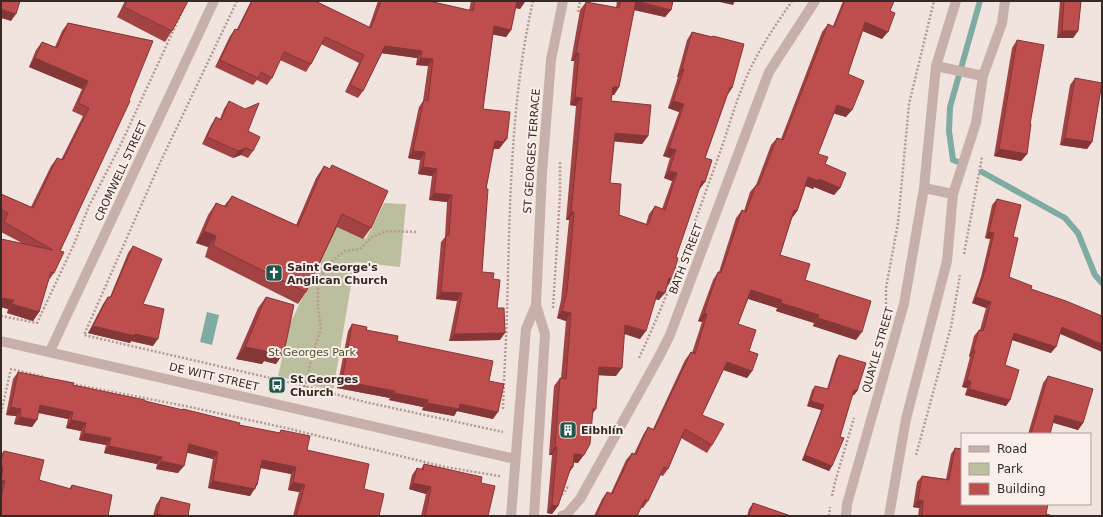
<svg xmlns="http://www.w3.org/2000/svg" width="1103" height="517" font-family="'DejaVu Sans',sans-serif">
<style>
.green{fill:#bcbf9e}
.water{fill:#7eaca2}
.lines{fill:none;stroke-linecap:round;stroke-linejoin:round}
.stream{stroke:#7eaca2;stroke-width:6}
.path{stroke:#b49a94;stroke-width:2.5;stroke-dasharray:2 2;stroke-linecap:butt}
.street{stroke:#c8b0aa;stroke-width:10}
.wall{fill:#a34243}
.shaded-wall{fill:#853637}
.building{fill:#be4d4e;stroke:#853637}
.labels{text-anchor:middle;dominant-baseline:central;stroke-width:4;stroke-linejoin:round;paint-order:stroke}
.street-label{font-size:11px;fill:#362a29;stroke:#f9eee9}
.poi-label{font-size:11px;font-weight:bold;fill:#362a29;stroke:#f9eee9;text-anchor:start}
.park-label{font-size:11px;fill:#4e532e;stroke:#f9eee9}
</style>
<rect width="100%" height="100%" fill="#f1e3dd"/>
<path class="green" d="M384,203l22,1 -6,63 -45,-5 -22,129 -55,-15 12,-52 46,-99 30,14z"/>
<path class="water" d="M207,312l12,3 -7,30 -12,-3z"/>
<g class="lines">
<path class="stream" d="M961,163l-8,-3 -4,-29 1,-24 30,-106
M982,172l83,46 13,15 17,42 7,8"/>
<path class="path" d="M237,1l-78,164 -75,170 221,51 60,16 138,30
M578,12l2,-11
M964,254l18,-97
M553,308l7,-113v-34
M886,308v-20l12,-65 11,-119 25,-103
M1,316l36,7 38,-81 14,-36 31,-60 67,-145
M639,358c29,-62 53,-128 76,-192 10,-26 17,-53 27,-78 12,-32 31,-59 50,-87
M72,384l118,23 96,21 159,39 54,9v2
M303,395l8,-35 10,-32 -3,-20v-20l5,-15 9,-12 13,-10 15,-2 12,-12 15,-6 29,1
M503,409c1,-33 3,-65 4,-97 3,-104 3,-209 26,-311
M1,413l10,-44 34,8
M916,455l35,-128 9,-52
M562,495l7,-10
M832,496l3,-14 19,-64
M829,516l1,-9"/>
<path class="street" d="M936,66l47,10
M924,188l29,6
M1,341l514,118
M50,351l164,-350
M511,516l15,-187 10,-24
M534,516l11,-182 -9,-29 6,-132 9,-113 12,-59
M562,516l5,-2 13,-15 80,-144 10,-20 99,-263 46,-71
M846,516l1,-12 57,-200 20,-116 12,-122 20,-65
M889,516l17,-97 41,-158 6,-67 23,-71 7,-47 19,-53 3,-22"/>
</g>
<path class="wall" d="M125,1h63l-16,30 -7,11 -48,-25z
M251,1h64l54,26 9,-26h51l40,10 2,-10h54l-5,8 -5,-1 -4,22 -5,7 -13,-3 -10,75 19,37h-1l-2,3h-6l-7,40 -4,83 11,7 7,61 -51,1 8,-40 -21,-2 5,-57 4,-5 2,-35 -18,-2 3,-24 -14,-2 2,-14 -12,-2 10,-47 1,-4 4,-6 5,-35 -12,-1 1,-7 -35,-5 -19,38 -5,7 -13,-6 14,-29 -38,-19 -10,20 -5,8 -26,-12 -8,18 -5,7 -10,-5 -4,5 -38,-18 15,-31 5,-7h2z
M617,1h56l-2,9 -6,7 -31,-7 -15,77 -5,8h-2l-1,6 37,35 -6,8 -28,-3 -4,42 9,32 27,9 3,-10 6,-8 7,3 10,-28 -8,-3 6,-20 -7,-2 16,-44 -11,-4 10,-31h-1l10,-37 5,-8 20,5 1,-1 14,60 -22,62 -6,32 -23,67 -4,22 -6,8 -7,13 -3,-1 -16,40 -16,-5 -8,42 -18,-1 -6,39 -14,49 -4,-1 -1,5 -4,6 -11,33 -6,8 -5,-1 5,-58h-3l5,-69 6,-8h1l5,-57 -9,-3 4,-18 8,-80h-3l10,-114 -6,-1 4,-44h-3l9,-51 6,-8 30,6z
M843,1h51l-4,10 -8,28 -19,-8 -15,43 -2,43 -12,-4 -16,41 22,34 -6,7 -20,-8 -1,2 -7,-3 -9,25 -5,7 -12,37 25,25 51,60 -43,-14 1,-3 -38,-12 1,-3 -29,-9 -10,25 11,27 3,20 -5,7 -24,-8 -21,45 10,30 -5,8 -26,-15 -13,31 -5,7 -3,-1 -12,26 -5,7h-2l-4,8h-43l8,-17 5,-7 4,1 15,-33 6,-7 2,1 9,-19 5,-8 5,2 32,-69 6,-8 1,1 10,-31 -4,-1 15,-41 5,-8h1l17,-54 6,-8 2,1 6,-19 6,-7 15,-40 6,-7 4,1 41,-107 6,-8 5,2z
M1060,1h21l-3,30 -5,7h-16z
M68,23l85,18 -93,210 -6,22 -6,8 -9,31 -6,9 -26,-8 1,-4 -7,-2v-68l21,4 -21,-11v-9l1,-2h-1v-27l30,13 20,-41 6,-8 4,2 22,-44 -11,-5 10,-22 -53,-22 7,-17 6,-8 13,5 7,-16z
M1017,40l13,84 -3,30 -6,7 -27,-5 18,-108z
M1075,78l17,64 -5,7 -27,-4 10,-60z
M229,101l19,30 5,20 -5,7 -7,-3 -8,3 -31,-14 9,-19 5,-8 4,2 4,-10z
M332,165l39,63 -8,11 -26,-12 -31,65 -8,12 -93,-47 3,-10 -12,-4 12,-28 8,-12 8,3 8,-10 64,29 20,-47 8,-12 5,3z
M997,199l16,38 -4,40 22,12 29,45 -9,19 -39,-13 -7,25 5,35 -4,6 -41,-11 2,-7 -5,-1 8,-30 -1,-1 5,-20 5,-6h1l6,-22 -14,-5 9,-26 9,-38 -5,-1 7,-33z
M133,246l10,58 10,42 -22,-5 -1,2 -42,-10 15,-29 5,-7h2l18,-44z
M266,297l18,55 -8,12 -12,-3 -2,3 -26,-5 22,-51z
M352,324l14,6 31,11 92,40 4,38 -36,-8 -3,5 -32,-6 1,-3 -34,-7 1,-2 -53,-10 11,-57z
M839,355l18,36 -3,4h-2l-20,71 -3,5 -27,-11 19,-50 -14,-4 5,-16 3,-4 12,3 9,-30z
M18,372l164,38 1,-1 56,16 40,8 2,-3 26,20 57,39 15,27h-86l6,-24 -11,-2 3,-16 -31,-6 -3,17 -7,11 -42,-8 5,-29 -26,-7 -9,21 -22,-4 1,-5 -53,-11 2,-8 -27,-5 2,-9 -15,-3 2,-9 -30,-6 -6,14 -18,-3 2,-8 -10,-1 7,-36z
M1048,376l35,47 -5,7 -25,-8 -3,12h-22l15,-51z
M955,448l7,56 84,10 7,2h-135l1,-8 -6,-1 4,-25 5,-6 24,3 5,-25z
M4,451l35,29 30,9 3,-4 36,31h-107v-62z
M424,464l57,19 7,33h-67l5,-22 -17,-5 3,-14 5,-7 4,1z
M161,497l27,19h-35l3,-11z
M753,503l38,13h-44l2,-7z"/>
<path class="shaded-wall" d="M516,1l9,1 -5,7 -8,-2z
M636,1l35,9 -6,7 -35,-8z
M715,1h20l-2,4z
M1,9l15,5 -5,7 -10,-3z
M865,22l23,10 -6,7 -22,-9z
M494,26l17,4 -5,7 -17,-3z
M1062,31h16l-5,7h-16z
M385,46l37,5 -5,7 -37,-5z
M576,53h3l-5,8h-3z
M35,58l53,23 -6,8 -53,-22z
M421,58l12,1 -5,7 -12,-1z
M682,69h2l-6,8h-1z
M613,87h6l-5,8 -7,-1z
M730,87l2,1 -5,8z
M575,97l7,1 -6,8 -6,-1z
M673,101l11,3 -5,8 -11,-4z
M837,105l15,5 -6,7 -14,-4z
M615,133l33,3 -6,8 -33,-3z
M1065,138l27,4 -5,7 -27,-4z
M505,139h2l-8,10 -9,-1 5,-7z
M246,148l-5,7 -8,3 5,-7z
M669,148l7,2 -6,8 -7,-2z
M999,149l28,5 -6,7 -27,-5z
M413,151l12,1 -5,8 -12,-2z
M423,167l14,2 -5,7 -14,-2z
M669,171l8,2 -5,8 -8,-3z
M808,177l11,2 21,9 -6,7 -20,-8 -1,2 -10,-4z
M702,181l3,1 -6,8z
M434,193l18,2 -5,7 -18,-2z
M794,210l3,1 -5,7z
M571,212h3l-5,8h-3z
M204,231l12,5 -8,11 -12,-4z
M989,232l5,1 -4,6 -5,-1z
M669,278l3,1 -5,8 -4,-1z
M751,290l31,10 -5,8 -31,-10z
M658,291l7,2 -6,7 -6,-1z
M441,292l21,1 -5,8 -21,-2z
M976,297l15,5 -5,6 -14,-5z
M1,298l13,2 -6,9 -7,-2z
M781,303l38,12 -5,8 -38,-12z
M12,304l27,8 -6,9 -26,-8z
M562,311l9,2 -5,8 -9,-3z
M704,313l3,1 -5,8 -4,-1z
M818,318l44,14 -6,8 -43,-14z
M625,325l21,6 -6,8 -20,-7z
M93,326l42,8 23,5 -5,7 -22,-5 -1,2 -42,-10z
M1062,327l40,17v8l-44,-19z
M505,333l-5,7 -51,1 5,-7z
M1014,333l42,14 -5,6 -42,-14z
M245,347l26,2 13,3 -8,12 -12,-3 -2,3 -26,-5z
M973,350h2l-5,7 -1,-1z
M727,362l25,9 -5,7 -26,-9z
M599,367l23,1 -6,8 -22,-1z
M967,380l4,2 -4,6 -5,-1z
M342,381l53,10 -5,7 -53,-10z
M969,389l41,11 -4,6 -41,-11z
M854,390l3,1 -3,4 -4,-1z
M394,393l34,7 -5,7 -34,-7z
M811,401l13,4 -3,5 -14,-4z
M427,403l33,1 38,8 -5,7 -36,-8 -3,5 -32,-6z
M40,405l33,7 -5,7 -33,-7z
M11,407l10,2 -5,7 -10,-1z
M593,409h3l-6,8z
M1055,415l28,8 -5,7 -28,-8z
M20,417l17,3 -5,7 -18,-3z
M71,420l15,3 -5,8 -15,-3z
M84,433l27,5 -5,7 -27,-5z
M189,444l29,8 -5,7 -29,-7z
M109,446l53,11 -5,7 -53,-11z
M555,447h2l-5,8h-3z
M574,454l10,1 -6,8 -9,-1z
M805,455l27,11 -3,5 -27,-11z
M262,460l34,7 -5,7 -34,-7z
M161,461l23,5 -6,7 -22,-4z
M1,480l4,1 -4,5z
M213,481l43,3 1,1 -7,11 -42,-8z
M293,482l12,3 -6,7 -11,-2z
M413,483l18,4 -5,7 -17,-5z
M918,500l5,1 -4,7 -6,-1z
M552,505l6,1 -6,8 -5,-1z
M157,514l9,2h-10z"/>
<path class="building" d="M1,1h19l-4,13 -15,-5z
M127,1h61l-16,30 -48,-24z
M252,1h63l56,27 10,-27h48l44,10 2,-10h42l-6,29 -17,-4 -11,83 27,3 -3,27h-2l-1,3 -9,-1 -9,48h2l-6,83 12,1 -1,6 7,1 -3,28h7l1,25 -51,1 8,-41 -21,-1 5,-57h3l3,-40 -18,-2 3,-24 -14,-2 2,-15 -12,-1 10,-48 1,-3 4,1 5,-42 -12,-1 1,-7 -37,-5 -22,45 -13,-6 14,-30 -39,-18 -14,27 -27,-12 -12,26 -11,-6 -3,6 -38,-18 15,-31 3,1z
M621,1h15l-17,86h-6l-2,14 40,4 -3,31 -33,-3 -5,50 11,1 -2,31 29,10 7,-19 10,4 12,-37 -8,-2 7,-21 -7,-2 15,-44 -11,-3 11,-32h-2l10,-37 20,5 1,-1 31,8 -12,44 -2,-1 -25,71 7,2 -7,22 -3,-1 -26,76 2,1 -6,21 -3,-1 -4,15 -7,-2 -12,40 -21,-6 -3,43 -23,-1 -3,42h-3l-3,35 -6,11 -10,-1 -1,13h-2l-13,39 -6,-1 5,-58h-2l5,-69 6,1 5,-66 -9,-2 5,-19 7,-80h-3l11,-114 -7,-1 4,-44h-3l10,-51 33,6z
M636,1h37l-2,9z
M845,1h49l-4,10 5,2 -7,19 -23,-10 -17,52 16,7 -12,29 -15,-5 -19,49 10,3 -3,7 21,9 -6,15 -21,-9v2l-11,-4 -11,34 -3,-1 -14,45 30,9 -5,16 66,21 -9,31 -44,-14 1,-3 -38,-12 1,-3 -31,-10 -13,34 18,6 -7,21 9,3 -6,17 -25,-9 -25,53 22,9 -12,21 -27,-16 -17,40 -4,-2 -16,34 -3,-2 -8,17h-41l11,-24 5,2 20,-41 4,2 12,-28 6,3 37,-78 4,2 12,-40 -3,-1 14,-41 3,1 21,-63 4,2 10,-27 2,1 19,-48 6,2 45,-116 6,3z
M1064,1h17l-3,30h-16z
M68,23l85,18 -24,59 1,1 -70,150 4,1 -10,21 -3,-1 -12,40 -27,-8 2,-4 -13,-2v-59l52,11 -49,-28 4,-9 -7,-4v-15l32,14 24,-50 6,2 26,-52 -11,-5 10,-22 -53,-23 7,-16 15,6z
M1017,40l27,5 -14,79h1l-4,30 -28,-5z
M1075,78l27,5 -10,59 -27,-4z
M229,101l16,8 14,-6 -11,28 12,6 -7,14 -7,-3 -8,3 -31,-14 9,-20 5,3z
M332,165l56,26 -17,37 -29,-14 -36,78 -93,-46 3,-10 -12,-5 12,-28 10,4 6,-11 66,30 26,-60 6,3z
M997,199l24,6 -8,32 5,1 -9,39 23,9 -1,3 35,12 36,15v28l-40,-17 -6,20 -42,-14 -9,32 14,5 -9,30 -41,-11 2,-7 -4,-2 8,-30h-2l6,-20 4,1 8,-29 -15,-5 9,-26 9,-38 -5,-1z
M133,246l29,13 -19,45 21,5 -6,30 -23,-5v2l-42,-10 15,-29h3z
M266,297l28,8 -10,47 -13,-3v3l-26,-5z
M352,324l15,3 -1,3 32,6 -1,5 96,20 -4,20 15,3 -6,28 -38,-8 -1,5 -32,-6 1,-3 -34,-7 1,-2 -53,-10z
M839,355l27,8 -9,28 -3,-1 -14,47 4,1 -12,28 -27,-11 19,-50 -13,-4 4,-15 13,3z
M18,372l56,11 -1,2 72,15v1l38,9v-1l57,14 -1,2 41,8 1,-3 29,6 -3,14 62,14 -5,25 20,5 -5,22h-83l9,-31 -12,-3 3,-15 -34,-7 -5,25 -1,-1 -1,5 -42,-8 5,-29 -29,-8 -5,22 -23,-5 1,-4 -53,-11 2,-8 -27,-5 2,-10 -15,-3 2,-8 -33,-7 -3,15 -17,-3 1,-8 -10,-2z
M1048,376l45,13 -10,34 -28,-8 -5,19h-19z
M955,448l7,1v55h86l-2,10 7,2h-131l1,-15 -5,-1 4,-24 27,4z
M4,451l40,9 -5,20 32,9 1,-4 40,10 -4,21h-107v-19l4,-16 -4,-1 2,-12 -2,-1v-6z
M424,464l58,13 -1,6 14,3 -7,30h-63l6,-29 -18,-4 4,-15 6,2z
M161,497l29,7 -2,12h-22l-9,-2z
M753,503l38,13h-42z"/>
<defs>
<symbol id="church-square" viewBox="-11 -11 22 22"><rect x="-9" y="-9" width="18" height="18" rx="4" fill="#21554b" stroke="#f9eee9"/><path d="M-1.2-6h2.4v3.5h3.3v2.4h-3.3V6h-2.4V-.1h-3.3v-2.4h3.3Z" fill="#fff"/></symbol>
<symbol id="bus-square" viewBox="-11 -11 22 22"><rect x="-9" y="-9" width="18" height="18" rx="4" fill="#21554b" stroke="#f9eee9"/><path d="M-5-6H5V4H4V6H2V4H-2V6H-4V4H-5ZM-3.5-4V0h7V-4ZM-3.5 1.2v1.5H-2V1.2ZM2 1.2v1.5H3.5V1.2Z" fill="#fff"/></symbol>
<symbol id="building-square" viewBox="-11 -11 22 22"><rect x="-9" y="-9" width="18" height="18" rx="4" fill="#21554b" stroke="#f9eee9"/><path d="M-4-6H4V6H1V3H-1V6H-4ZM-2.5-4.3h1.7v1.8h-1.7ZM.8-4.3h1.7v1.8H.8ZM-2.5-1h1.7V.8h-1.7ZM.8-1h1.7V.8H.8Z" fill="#fff"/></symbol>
</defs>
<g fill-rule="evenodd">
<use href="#church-square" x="264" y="263" width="20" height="20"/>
<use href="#bus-square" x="267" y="375" width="20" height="20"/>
<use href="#building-square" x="558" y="420" width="20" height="20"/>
</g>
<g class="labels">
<g class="street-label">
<text transform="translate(532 151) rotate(-86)">ST GEORGES TERRACE</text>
<text transform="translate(121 171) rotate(-65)">CROMWELL STREET</text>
<text transform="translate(686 259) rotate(-69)">BATH STREET</text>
<text transform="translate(878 350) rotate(-74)">QUAYLE STREET</text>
<text transform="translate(214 377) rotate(13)">DE WITT STREET</text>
</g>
<g class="poi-label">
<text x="287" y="267">Saint George's<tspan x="287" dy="13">Anglican Church</tspan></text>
<text x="290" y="379">St Georges<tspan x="290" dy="13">Church</tspan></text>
<text x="581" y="430">Eibhlín</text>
</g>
<g class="park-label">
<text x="312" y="352">St Georges Park</text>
</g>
</g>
<rect width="1103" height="517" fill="none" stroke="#362a29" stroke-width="4"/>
<rect x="961" y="433" width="130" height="72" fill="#f9eee9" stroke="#aba09c"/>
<rect x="969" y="446" width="20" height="6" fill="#c8b0aa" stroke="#aba09c"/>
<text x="997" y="453" font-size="12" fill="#362a29">Road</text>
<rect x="969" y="463" width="20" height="12" fill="#bcbf9e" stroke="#aba09c"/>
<text x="997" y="473" font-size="12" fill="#362a29">Park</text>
<rect x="969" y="483" width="20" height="12" fill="#be4d4e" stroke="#aba09c"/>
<text x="997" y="493" font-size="12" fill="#362a29">Building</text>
</svg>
